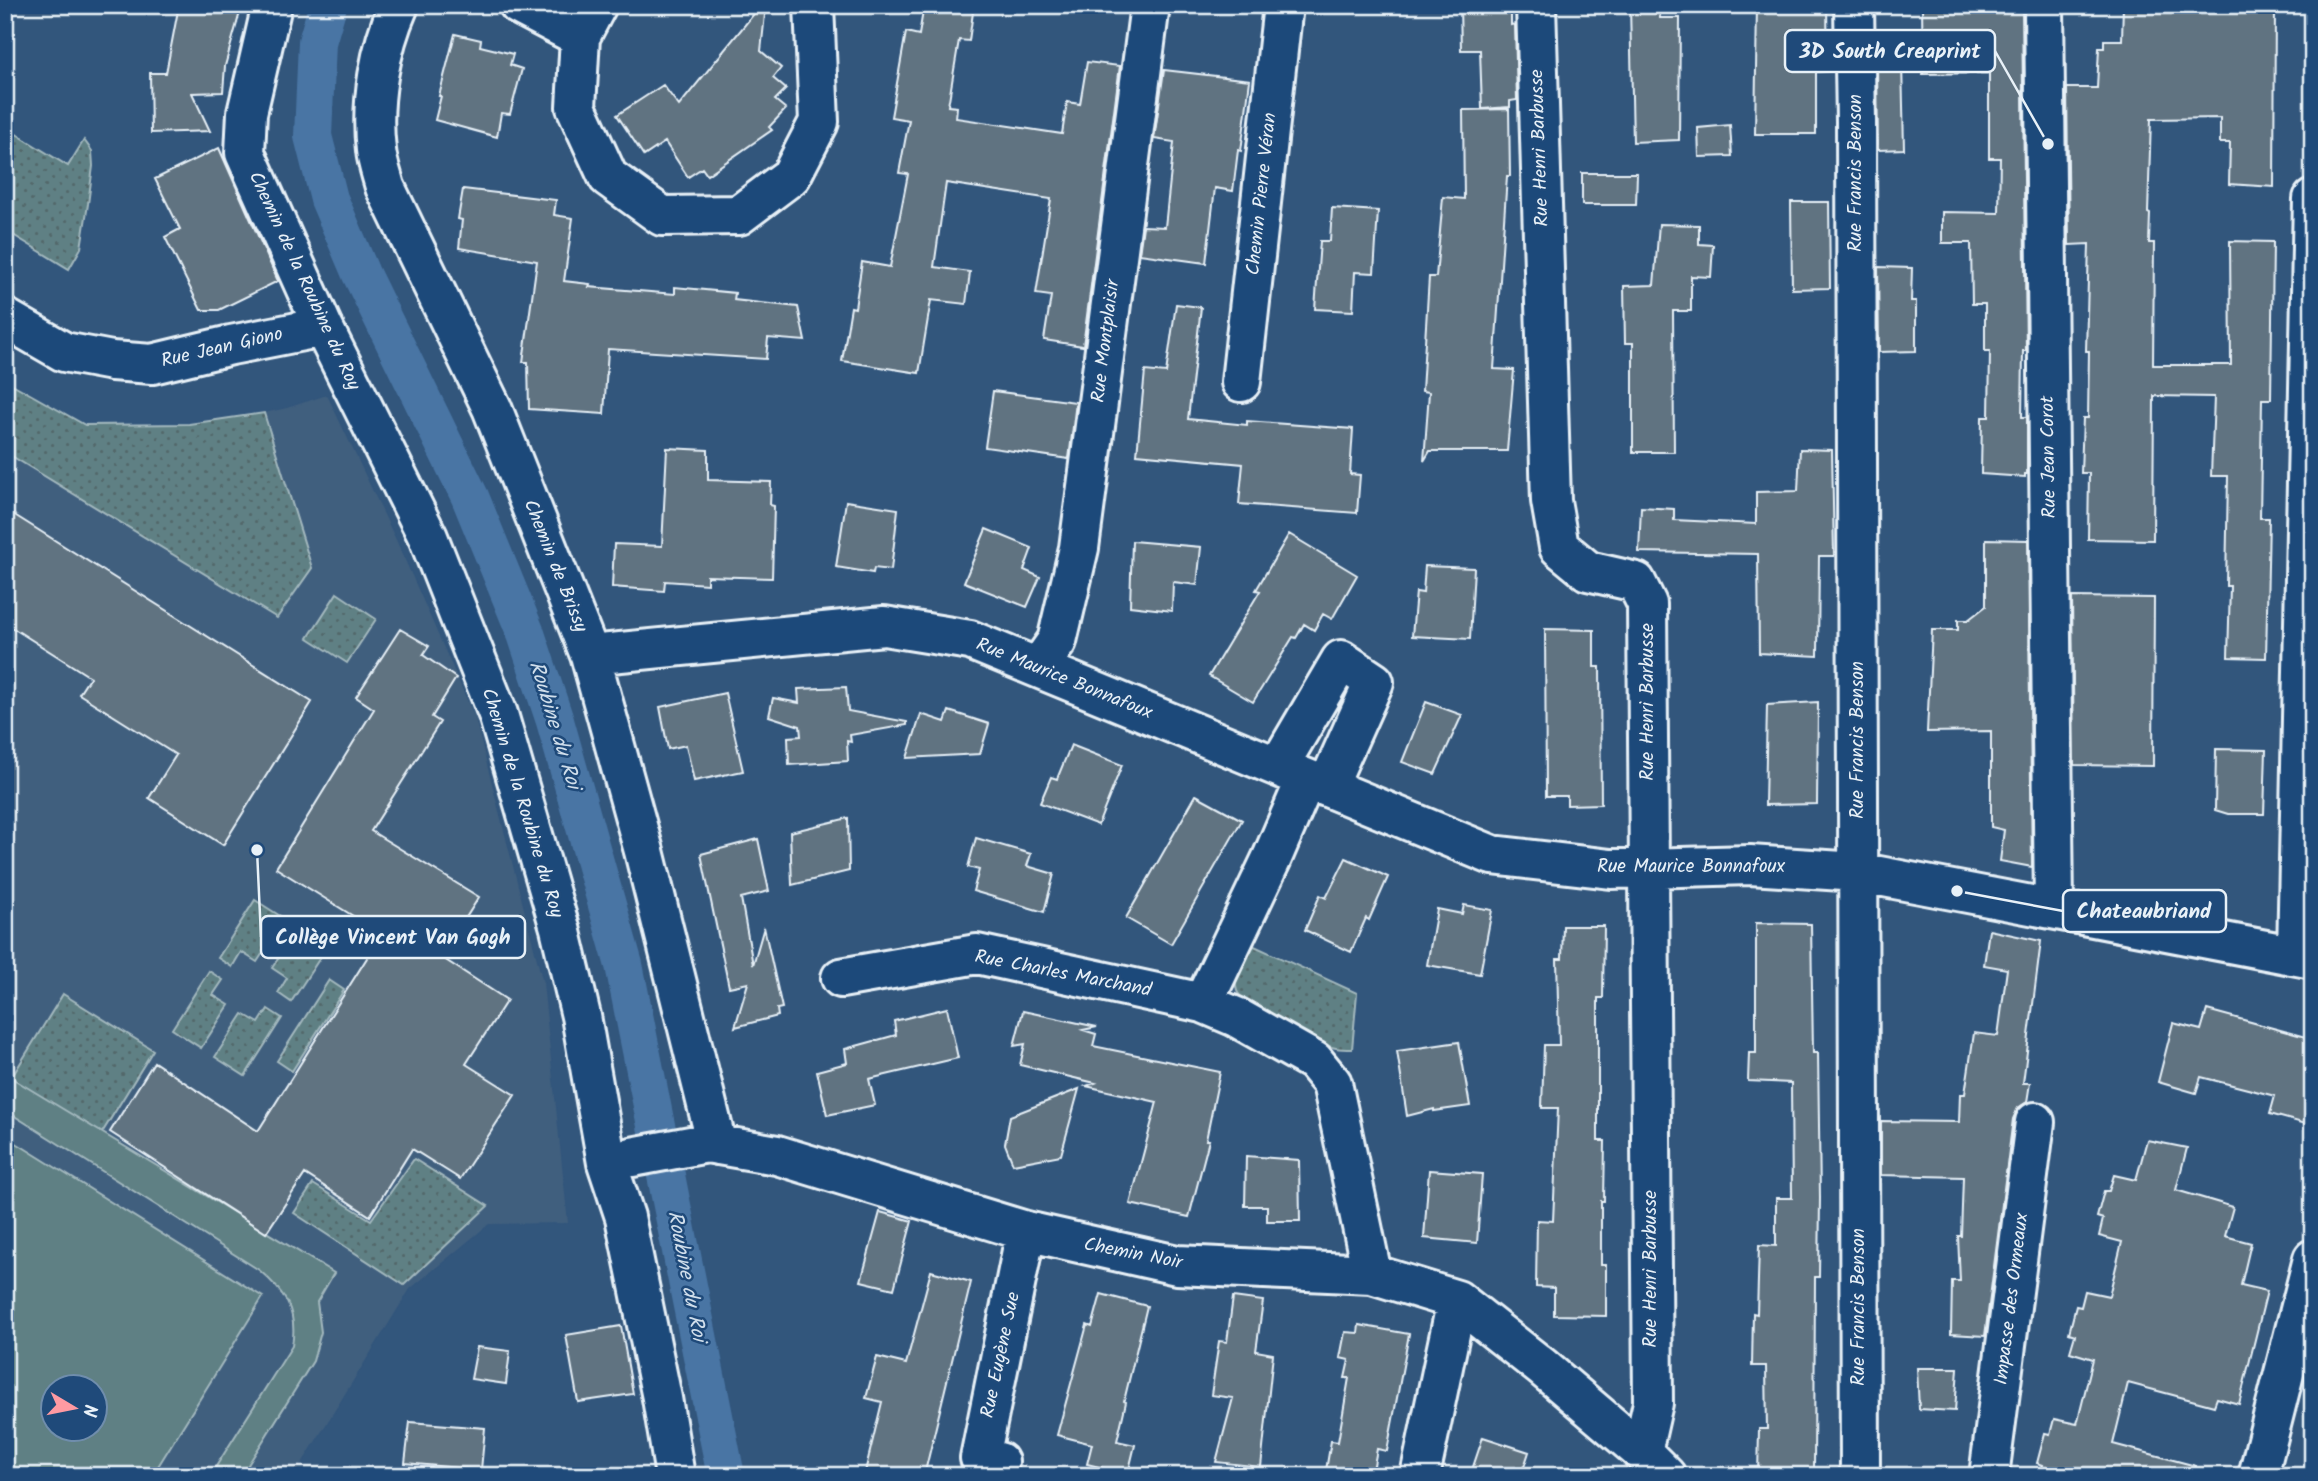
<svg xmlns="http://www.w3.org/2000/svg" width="2318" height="1481" font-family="Kalam,sans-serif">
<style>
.built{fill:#405f7e;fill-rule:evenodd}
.grass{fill:url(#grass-dots);stroke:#a3b8be;stroke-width:2}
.pitch{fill:#5e8084;stroke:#a3b8be;stroke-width:2;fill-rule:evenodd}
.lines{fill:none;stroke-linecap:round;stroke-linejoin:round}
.canal{stroke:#4975a4;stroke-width:38}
.building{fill:#607381;stroke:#e8f1f8;stroke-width:2}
.minor-casing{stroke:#e8f1f8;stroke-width:44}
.minor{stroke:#1f4a7a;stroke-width:38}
.labels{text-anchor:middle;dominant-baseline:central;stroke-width:5;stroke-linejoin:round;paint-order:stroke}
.street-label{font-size:19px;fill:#e8f1f8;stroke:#1f4a7a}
.water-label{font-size:21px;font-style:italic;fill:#d0deeb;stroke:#1f4a7a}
.leader{fill:none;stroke:#e8f1f8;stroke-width:2.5}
.callout-dot{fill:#e8f1f8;stroke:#1f4a7a;stroke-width:2.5}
.callout{fill:#1f4a7a;stroke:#e8f1f8;stroke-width:2.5}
.callout-label{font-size:21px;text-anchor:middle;font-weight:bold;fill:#e8f1f8}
</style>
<defs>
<pattern id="grass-dots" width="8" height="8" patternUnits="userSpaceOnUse" patternTransform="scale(1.75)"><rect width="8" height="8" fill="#5e8084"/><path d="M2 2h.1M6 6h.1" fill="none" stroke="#53676a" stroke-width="1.8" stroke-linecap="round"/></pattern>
</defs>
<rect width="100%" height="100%" fill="#32567c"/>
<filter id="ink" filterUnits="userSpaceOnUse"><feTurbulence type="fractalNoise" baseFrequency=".0143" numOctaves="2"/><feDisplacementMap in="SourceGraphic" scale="14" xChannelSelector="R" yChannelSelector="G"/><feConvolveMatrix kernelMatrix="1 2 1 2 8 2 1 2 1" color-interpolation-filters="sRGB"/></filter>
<g filter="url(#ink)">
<path class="built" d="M5,382l80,43 105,4 97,-21 40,-13 70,147 78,176 68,265 25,240 -79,1 -79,65 -116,187h-289zM52,1386h42v42h-42z"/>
<path class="grass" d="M5,127l63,39 16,-26 8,11 1,15 -5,38 -7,44 -12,21 -64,-39z
M5,380l80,45 104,-1 75,-11 48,155 -35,50 -272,-166z
M337,593l39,26 -29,44 -39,-25z
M255,900l30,19 -28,43 -16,-10 -9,15 -14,-9z
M300,925l29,19 -38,58 -13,-9 9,-15 -15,-10z
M1250,944l107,49 -5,56c-5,0 -11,0 -16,-1 -15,-2 -95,-44 -99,-57 -5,-15 7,-34 13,-47z
M209,971l14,9 -10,15 16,10 -28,43 -29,-19z
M329,980l15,10 -52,81 -15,-10z
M63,994l90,56 -53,86 -90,-56z
M268,1009l14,9 -37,58 -30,-19 28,-43 16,9z
M414,1159l74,47 -84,79 -110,-72 19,-29 58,36z"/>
<path class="pitch" d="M5,1074l329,199 -17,29 4,30 -8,29 -72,115h-31l82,-130c6,-35 -7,-54 -33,-76l-254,-160z
M5,1136l258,161 -111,179h-147zM52,1386h42v42h-42z"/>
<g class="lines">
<path class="canal" d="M328,5l-11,37 -4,94 16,63 32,75 109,223 56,137 29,87 69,244 102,511"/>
</g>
<path class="building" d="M179,5h63l-17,61 -2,26 -31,1 18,38 -59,2 -1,-60h16z
M761,5h5l-5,46 20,17 -8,10 13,11 -11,11 11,9 -17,18 3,3 -65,45 -5,-7 -14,9 -23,-35 -21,14 -27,-41 46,-30 16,21z
M924,5h50l-5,36 -10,-1 -11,66 9,1 -1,11 106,16 5,-32 13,2 7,-42 33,4 -37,280 -39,-6 7,-44 -15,-2 15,-95 -105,-16 -12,84 36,5 -4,32 -35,-4 -12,73 -77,-12 9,-54 4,1 7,-46 28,5 18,-93 -9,-1 10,-53 -18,-3 15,-85 13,3z
M1460,5h51v20l4,-1 2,76 -7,1v6l-28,2 -2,-59h-19z
M1630,5h29l1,13h20l-1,122 -46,2z
M1757,5h70l1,66 -12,1v62h-61z
M1922,5h100l4,346h-3l-1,66h5v57h-2v3l-44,-3 1,-57h7l1,-66h-5v-47h-13l-1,-61h-29v-31l57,1 1,-55h-11v-85l-66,1z
M2123,5h152l-1,182 -45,-3 1,-41h-10v-25l-69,1 -3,94 2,1 -1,29h5l-1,122h78l-1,-124 43,1 -2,157h-9l-2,119h9l-3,140 -38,-1 2,-71h-4l2,-110h-17l3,-79 -60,-1 -1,144 -65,-1 1,-66h-8l2,-55h5l1,-67h-3l3,-107 -20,1 -2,-157h30l2,-40h5v-8h18z
M455,34l26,6 -1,6 33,8 -3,11 12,4 -12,45 -9,-1 -4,24 -62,-17 6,-24h-2z
M1877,62h25l2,87 -26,1z
M1164,70l86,10 -9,71 -3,-1 -5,41 -18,-3 -9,75 -67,-9 4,-28 22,1 9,-85 -20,-3z
M1509,109l1,67h-3l-13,193 20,1 -7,81h-77l-6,10 5,-69 -7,-1 7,-114h7l7,-80 21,2 -1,-89z
M1730,125l2,31 -33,1 -1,-29z
M219,148l59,133 -59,29h-18l-36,-73 15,-8 -25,-50z
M1582,173h55l-1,32h-54z
M463,189l93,11 -2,15 19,3 -9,63 26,3 -1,3 86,7v-7l60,6 -1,7 64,7 7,34 -37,-3 -2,21 -158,-10 -4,65 -75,-5 -1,-47h-5l14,-101 -78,-13 3,-28 -4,-1z
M1791,202h38l1,86 -38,1z
M1332,208l46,3 -4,62 -19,-1 -2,39 -38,-2 5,-68h10z
M1659,224l40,1v19l14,1 -2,32 -20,-1v35h-18l1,141h-41v-109h-8l-1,-57 30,-1z
M1878,267l34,1 -1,33h5v50l-37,1z
M1176,304l25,3 -13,112 59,6v-4l106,8 -3,45 10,1 -3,38 -118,-9 4,-40 -106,-10 8,-83 21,2z
M993,391l83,11 -7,57 -84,-12z
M667,448l41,2v30l63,2 -1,23 4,1 -2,72 -65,-2v8l-42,-3 -1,10 -52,-4 2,-43 48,2z
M1800,449l32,1 2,106h-15l-1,100 -59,-3 -1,-99 -119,-2 2,-45 33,2v11l82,4v-32l42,-1z
M846,501l52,8 -7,61 -17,-2 -1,5 -37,-6z
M5,509l307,193 -89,143 -74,-47 27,-43 -97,-61 11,-17 -85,-54z
M986,529l46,19 -8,22 16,7 -13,30 -63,-25z
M1289,534l68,41 -25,44 -9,-5 -9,16 -10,-6 -8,14 -3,-1 -40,65 -44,-26 51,-85 -4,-1z
M1986,539l42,1 4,327 -32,-6 4,-31 -13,-3v-96l-64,1 5,-102h26v-10h10l18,-14z
M1132,541l69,6 -4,38 -24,-3 -1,29 -42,-5z
M1425,566l49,2 -4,71 -58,-3 4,-44 7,1z
M2072,597l82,1 -1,168 -79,-1z
M400,629l29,17 -6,9 33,23 -24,39 8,5 -69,109 108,66 -38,60 66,43 -41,64 49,31 -55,84 -48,-30 -42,67 -65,-42 -39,59 -156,-101 44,-70 104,69 124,-197 -106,-66 98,-159 -18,-12z
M1545,629l49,1v37h6l1,137 -34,1v-9h-21z
M846,687l2,24 59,11v3l-57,10 1,7 -4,-1 1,20 -59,4 -1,-28 13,-1 -1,-10 -31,-10 4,-18 26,5 -1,-14z
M725,693l18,78 -49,10 -8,-36 -18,4 -8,-42z
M1426,702l36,13 -27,59 -33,-12z
M1818,702l-1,102 -52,1 2,-100z
M949,711l40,13 -9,30 -73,4 14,-44 24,8z
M1071,745l51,20 -24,60 -58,-22 11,-26 6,2z
M2216,749l50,1 -2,64h-36l-13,-4z
M1196,795l46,25 -71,124 -45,-26z
M848,818l1,53 -57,14 -2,-53z
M976,838l55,16 -4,12 27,8 -10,38 -71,-21 6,-21 -11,-3z
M758,839l11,52 -28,7 12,67 11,-38 18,81 -5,1 1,7 -43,11 13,-44 -19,4 -28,-133z
M1346,858l42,19 -19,43 -3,-2 -15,34 -46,-22 15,-35 6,3z
M1464,905l28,5 -12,64 -53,-9 10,-56 25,5z
M1756,923l55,1 2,129h5l2,145 -1,79h-4l-1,199h-56l1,-47h8l-1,-63h-14l1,-53 4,1 2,-69 17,1v-48h16l-1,-115 -43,-2 1,-28h7z
M1563,926h41l-1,72h-5v143h7l-1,60h-3v64h5v51l-52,-1v-27l-18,-1 1,-67 16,1 5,-113h-16l2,-63h15l-2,-86h5z
M1989,930l52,11 -18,142h7l-3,19 -9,6 -5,11 -28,217 -34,-2 1,-53h8l-2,-45h3l2,-59 -82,-2v-54l78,1 1,-28h5l9,-61 24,3 9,-67 -23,-4z
M947,1008l11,50 -89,21 6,26 -48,10 -10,-44 30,-8 -2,-14 51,-14 -2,-14z
M2207,1010l106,29v87l-43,-12 5,-18 -74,-19 -5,16 -38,-11 15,-59 28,7z
M1023,1011l74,16 -14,3 13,4 -3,12 127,26 -14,68h3l-20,77 -59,-13 27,-102 -71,-16 9,-3 -75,-18 5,-21 -11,2z
M1459,1042l11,64 -36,5v-2l-27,7 -10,-65z
M1079,1089l-18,66 -48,9 -8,-20 5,-28z
M2147,1140l40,8 -11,42 57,17 -8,29 26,7 -10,42 26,6 -28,113 -22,-6 -3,8 -86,-23 -15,61 83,22 -2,10h-154l3,-11 -6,-2 8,-30 5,1 4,-15 23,5 16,-65 -23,-7 5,-17 -6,-2 7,-27 5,1 4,-16 24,5 13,-54 -23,-6 4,-17 -6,-2 7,-26h5l5,-16 22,5z
M1246,1156l53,4 1,61h-33v-15h-22z
M1429,1170l53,4 -5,69 -53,-5z
M880,1212l32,9 -18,68 -33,-8z
M931,1271l40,11 -47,194h-60l18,-74 -16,-4 11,-41 29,7z
M1101,1294l46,12 -23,95 2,1 -9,39 18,4 -7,29 -41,-10 5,-20 -35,-9 30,-110 5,2z
M1233,1297l30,4 -7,50 17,3 -12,113 -45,-5 17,-64 -22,-3 8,-54 8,1z
M1359,1325l50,9 -22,117 -10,-2 -5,27h-47l6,-35 7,1 11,-64h-4l4,-18 -9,-2 5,-26 13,1z
M621,1326l12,68 -55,8 -12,-67z
M477,1347l33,4 -4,33 -35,-5z
M1917,1368h41l-3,43 -36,-2z
M410,1422l75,6 -4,42 -76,-7z
M1483,1437l46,15 -8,24h-51z"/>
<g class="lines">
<defs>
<path id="minor" d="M272,5l-25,108 -2,40 78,174 105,210 70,177 62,214 21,88 26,147 18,54 37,181 13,78
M399,5c-19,43 -29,97 -23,145 1,12 6,25 9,37l107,221 98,247 54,196 73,294
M519,5l61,32
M597,5l-17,32 -4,70 32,70 54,39 77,-1 52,-39 28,-54 -5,-117
M1536,5l15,496 8,46 29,24 48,11 11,22 6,799 -11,49
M1854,5l2,117 4,1354
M2044,5l10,904
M5,318l59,34 48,9 40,3 79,-19 92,-18
M1241,382l42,-377
M590,655l294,-29 86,14 522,215 119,14 139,-4 108,7 455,87
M1038,668l19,-27 22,-93 71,-543
M1278,767l63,-107 33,22 -47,105
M2297,955l16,-756
M841,978l136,-24 226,49 33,14 78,44 18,22 40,191
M1203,1003l69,-145 34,-79
M632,1157l75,-14 70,12 249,76 151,34 195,9 85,26 85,67 100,85 24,24
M999,1462l-19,-4 46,-227
M1420,1476l37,-176
M1989,1476l46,-354
M2258,1476l55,-217"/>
</defs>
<use href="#minor" class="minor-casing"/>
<use href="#minor" class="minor"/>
</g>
</g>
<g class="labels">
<g class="street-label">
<text transform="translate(1540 148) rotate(-92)">Rue Henri Barbusse</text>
<text transform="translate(1856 173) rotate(-90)">Rue Francis Benson</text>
<text transform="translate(1262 194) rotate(-84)">Chemin Pierre Véran</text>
<text transform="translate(304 281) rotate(65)">Chemin de la Roubine du Roy</text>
<text transform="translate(1106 341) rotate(-83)">Rue Montplaisir</text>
<text transform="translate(222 348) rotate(-13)">Rue Jean Giono</text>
<text transform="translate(2049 457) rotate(-91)">Rue Jean Corot</text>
<text transform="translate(555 566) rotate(68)">Chemin de Brissy</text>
<text transform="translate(1064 679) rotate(22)">Rue Maurice Bonnafoux</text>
<text transform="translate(1648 702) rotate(-90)">Rue Henri Barbusse</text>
<text transform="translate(1858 740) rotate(-90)">Rue Francis Benson</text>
<text transform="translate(522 803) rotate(73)">Chemin de la Roubine du Roy</text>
<text x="1691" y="867">Rue Maurice Bonnafoux</text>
<text transform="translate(1063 974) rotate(11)">Rue Charles Marchand</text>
<text transform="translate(1133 1254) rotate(11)">Chemin Noir</text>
<text transform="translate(1651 1269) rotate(-90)">Rue Henri Barbusse</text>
<text transform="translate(2012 1299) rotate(-83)">Impasse des Ormeaux</text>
<text transform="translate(1859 1307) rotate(-90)">Rue Francis Benson</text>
<text transform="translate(1001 1355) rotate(-78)">Rue Eugène Sue</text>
</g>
<g class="water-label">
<text transform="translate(554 725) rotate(73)">Roubine du Roi</text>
<text transform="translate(686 1276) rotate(79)">Roubine du Roi</text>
</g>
</g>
<path class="leader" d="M2048 144L1995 51M1957 891L2063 911M257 850L261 937"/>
<g class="callout-dot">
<circle cx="2048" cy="144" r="7"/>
<circle cx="1957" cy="891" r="7"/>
<circle cx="257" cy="850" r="7"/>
</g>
<g class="callout">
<rect x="1785" y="30" width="210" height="42" rx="7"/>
<rect x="2063" y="890" width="163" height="42" rx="7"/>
<rect x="261" y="916" width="264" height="42" rx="7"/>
</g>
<g class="callout-label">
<text x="1890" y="58">3D South Creaprint</text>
<text x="2144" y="918">Chateaubriand</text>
<text x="393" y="944">Collège Vincent Van Gogh</text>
</g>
<rect width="2318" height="1481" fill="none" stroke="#1f4a7a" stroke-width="28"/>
<rect x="14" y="14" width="2290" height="1453" fill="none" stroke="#e8f1f8" stroke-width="2.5" filter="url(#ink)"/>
<g transform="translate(74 1408) rotate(100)"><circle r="33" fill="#1f4a7a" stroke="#6f8dac" stroke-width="2"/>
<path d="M0-5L12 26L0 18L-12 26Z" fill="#ff9aa2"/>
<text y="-10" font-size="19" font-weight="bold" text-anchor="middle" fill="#e8f1f8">N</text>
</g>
</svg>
